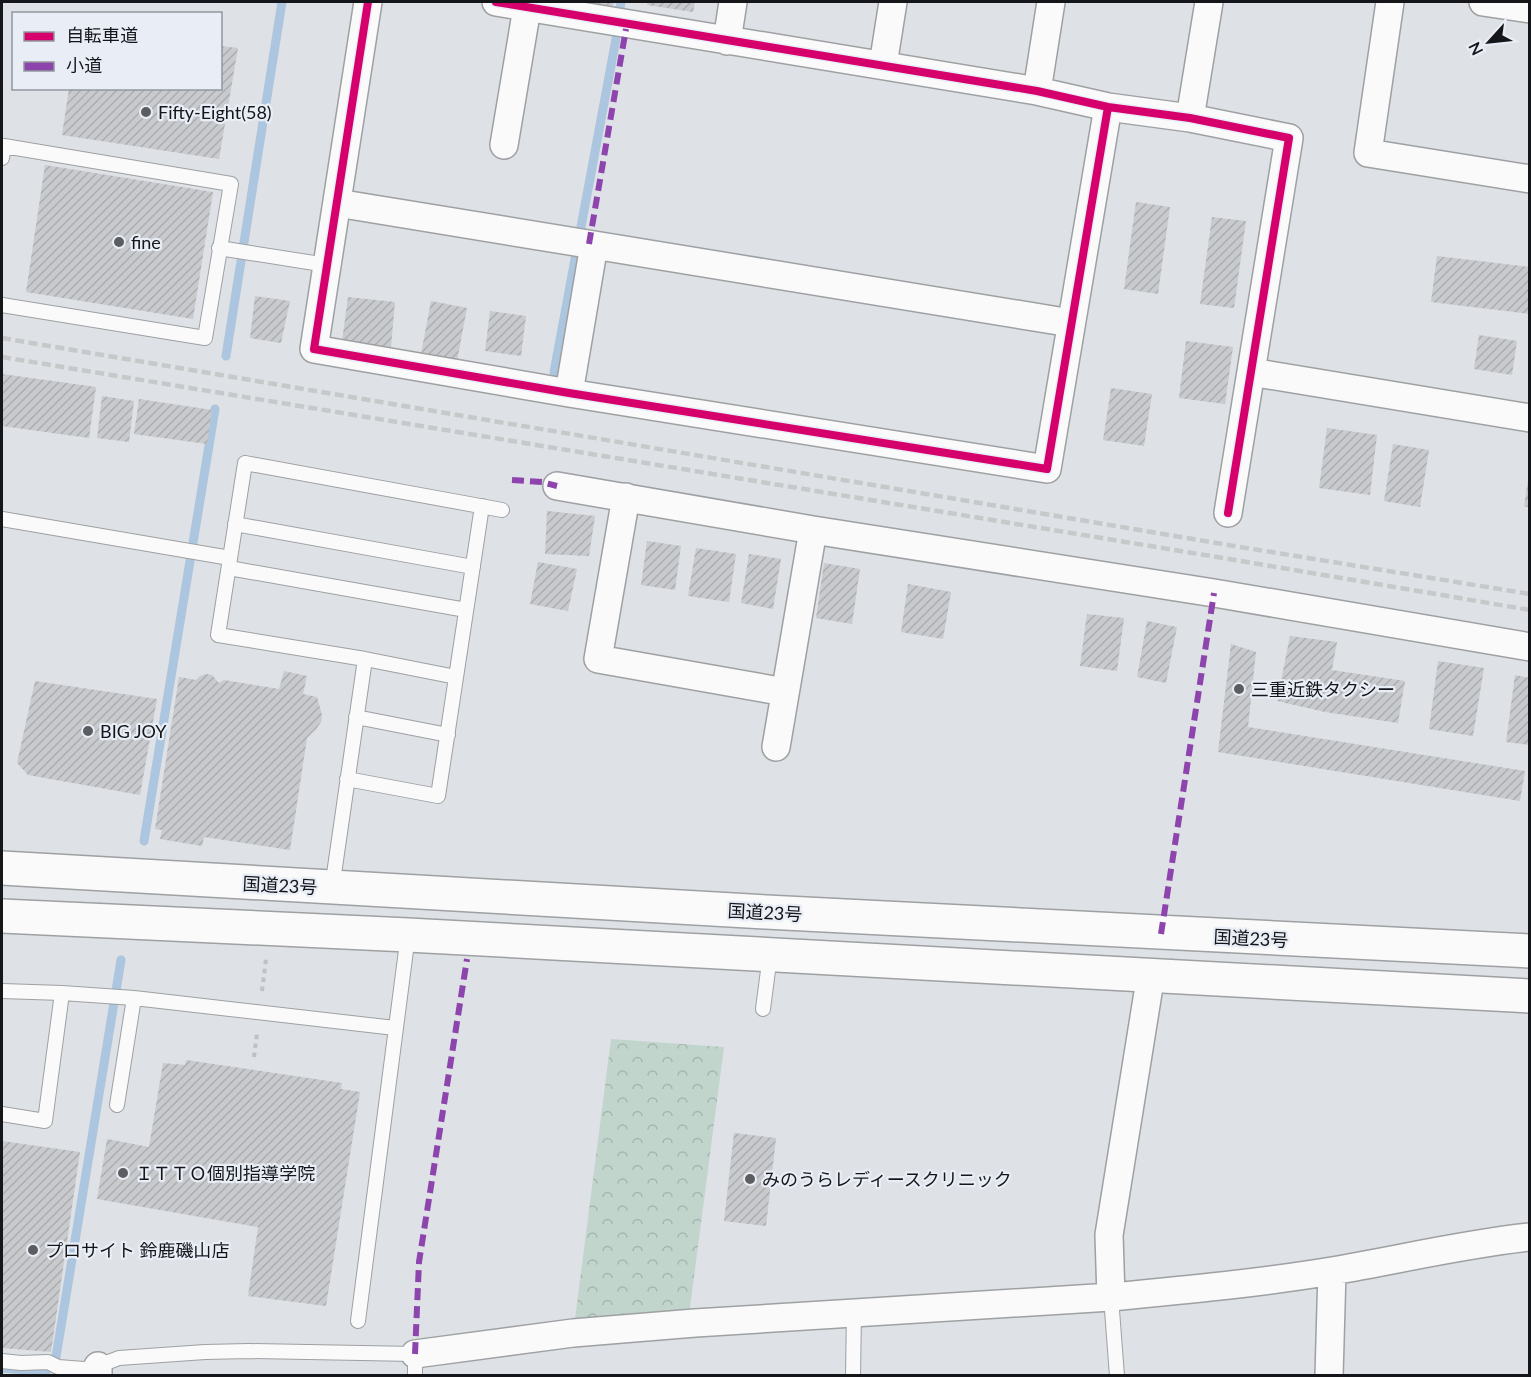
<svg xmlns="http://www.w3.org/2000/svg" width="1531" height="1377" font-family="Lato,'Noto Sans JP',sans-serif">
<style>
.park{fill:url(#park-crowns)}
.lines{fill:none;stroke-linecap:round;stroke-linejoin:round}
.stream{stroke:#adc6df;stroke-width:9}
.building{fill:url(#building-hatch)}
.lane-casing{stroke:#9ea0a2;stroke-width:16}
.street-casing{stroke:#9ea0a2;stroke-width:30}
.highway-casing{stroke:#9ea0a2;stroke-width:36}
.path{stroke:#c1c1c2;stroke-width:4;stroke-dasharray:4.5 4.5;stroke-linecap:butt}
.lane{stroke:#fafafb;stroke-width:14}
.street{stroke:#fafafb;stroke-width:27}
.highway{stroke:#fafafb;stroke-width:33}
.rail{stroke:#c6c8c9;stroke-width:4.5;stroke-dasharray:9 4.5;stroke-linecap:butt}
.quiet{stroke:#8e44ad;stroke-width:6;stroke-dasharray:12 6;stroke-linecap:butt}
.cycleway-casing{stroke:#e8edf6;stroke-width:11}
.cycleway{stroke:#d6006c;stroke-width:8}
.poi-dot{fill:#5b5d60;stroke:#e8edf6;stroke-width:2}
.labels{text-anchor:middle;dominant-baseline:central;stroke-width:4.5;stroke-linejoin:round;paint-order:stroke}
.poi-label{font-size:18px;fill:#141619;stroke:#e8edf6;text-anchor:start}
.street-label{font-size:18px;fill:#141619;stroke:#e8edf6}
</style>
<defs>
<pattern id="park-crowns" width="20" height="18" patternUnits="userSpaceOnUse" patternTransform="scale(1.5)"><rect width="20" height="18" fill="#c1d5cd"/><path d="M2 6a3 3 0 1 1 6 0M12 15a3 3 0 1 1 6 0" fill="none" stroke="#a5b6af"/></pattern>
<pattern id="building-hatch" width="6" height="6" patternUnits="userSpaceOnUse" patternTransform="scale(1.5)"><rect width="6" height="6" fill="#c8cacd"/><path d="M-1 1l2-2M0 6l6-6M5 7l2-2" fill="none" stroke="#abadaf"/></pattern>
</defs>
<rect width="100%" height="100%" fill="#dee1e5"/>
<path class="park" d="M611,1039l113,8 -35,268 -115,12z"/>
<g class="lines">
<path class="stream" d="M620,8l1,-6
M226,356l56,-354
M554,372l62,-333
M144,841l71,-432
M56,1357l65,-397
M2,1368l44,4"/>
</g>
<path class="building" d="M573,2h41l-2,8z
M648,2h47l-2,10 -46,-7z
M220,46l18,2 -19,111 -157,-24 7,-47h151z
M45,165l168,27 -20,127 -167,-27z
M1136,202l34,5 -12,87 -34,-5z
M1212,217l34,4 -12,87 -34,-4z
M1437,256l93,11v47l-99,-12z
M255,296l35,5 -9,42 -31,-5z
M348,297l47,5 -4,45 -49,-6z
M431,301l36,7 -10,53 -36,-7z
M490,311l36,5 -5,40 -36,-5z
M1479,335l38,6 -5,34 -38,-6z
M1186,341l47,6 -8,57 -46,-6z
M2,374l94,13 -7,51 -87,-12z
M1111,388l41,6 -8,52 -41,-6z
M102,396l32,5 -5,41 -32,-4z
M139,399l73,11 -5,34 -73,-10z
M1327,428l50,7 -7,60 -51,-7z
M1393,444l36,6 -9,57 -36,-6z
M1528,480h2v27h-6z
M547,511l48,5 -6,40 -44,-2z
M647,541l34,5 -6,44 -34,-5z
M696,548l40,6 -7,48 -41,-6z
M749,554l32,5 -8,50 -32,-6z
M538,562l39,7 -9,42 -38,-7z
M824,563l36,6 -8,55 -36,-6z
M908,584l43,8 -8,47 -42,-7z
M1087,614l37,4 -7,53 -37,-5z
M1147,621l30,6 -11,56 -29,-6z
M1290,636l47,6 -5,28 73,11 -7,42 -73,-11 -48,-11z
M1231,644l25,8 -8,75 277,44 -5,30 -302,-49z
M1438,661l46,7 -11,68 -44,-7z
M284,671l23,5 -4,18 14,3 5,18 -1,7 -4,6 -10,10 -17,112 -86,-13 -2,9 -42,-7 2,-9 -7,-1 24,-152 17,3 4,-4 6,-2 6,1 7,8 5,-3 55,9z
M1515,675l15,3v67l-24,-3z
M35,681l122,18 -17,96 -112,-20 -11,-12z
M186,1060l156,23 -1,6 19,3 -34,214 -78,-10 10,-69 -161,-28 10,-60 42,8 14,-84 22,2z
M734,1133l42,5 -10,88 -42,-5z
M2,1141l78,11 -29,200 -49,-4z"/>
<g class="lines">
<defs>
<path id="lane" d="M2,158l2,-12 227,38 -26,154 -203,-33
M219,248l108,17
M2,519l228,39
M235,524l238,43
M229,568l237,42
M456,677l-91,-18 -147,-24 27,-172 257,47
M356,717l92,18
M347,779l91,17 44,-290
M332,888l33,-229
M2,991l60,2 -17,128 -43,-7
M62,993l72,5 261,30
M763,1009l7,-54
M117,1105l17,-107
M1111,1297l6,79
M358,1321l50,-386
M2,1361l19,2 27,-1 10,5 26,2 14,-3 21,-8 86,-6 44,-1 166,3v22
M853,1376l1,-63"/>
<path id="street" d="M368,2l-54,347 255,44 478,76 61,-362
M496,2l541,89 71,16 82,11 99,20 -61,375
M1390,2l-22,151 162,26
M1483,2l47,7
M727,41l6,-39
M883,65l10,-63
M1037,91l14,-89
M1190,118l19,-116
M504,145l24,-143
M337,203l734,120
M1251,372l279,46
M569,393l25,-148
M557,486l256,44 401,63 316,54
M626,497l-28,162 187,33
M776,747l37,-217
M1111,1297l-2,-62 42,-261
M415,1354l158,-21 122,-10 416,-26c74,-7 148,-14 221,-26 66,-11 131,-27 198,-34
M98,1366v10
M1329,1376l3,-105"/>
<path id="highway" d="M2,868l764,44 764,39
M2,916l406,19 1122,61"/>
</defs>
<use href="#lane" class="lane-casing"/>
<use href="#street" class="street-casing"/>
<use href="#highway" class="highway-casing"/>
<path class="path" d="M262,991l4,-32
M254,1057l3,-23"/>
<use href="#lane" class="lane"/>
<use href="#street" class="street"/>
<use href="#highway" class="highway"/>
<path class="rail" d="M2,338l1226,207 302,49
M2,357l1221,201 307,52"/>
<path class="quiet" d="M589,244l38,-221
M512,480l30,2 15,4
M1161,934l53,-341
M415,1354l4,-92 48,-303"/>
<defs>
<path id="cycleway" d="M368,2l-54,347 255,44 478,76 61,-362
M496,2l541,89 71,16 82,11 99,20 -61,375"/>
</defs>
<use href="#cycleway" class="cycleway-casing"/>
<use href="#cycleway" class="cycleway"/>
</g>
<g class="poi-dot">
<circle cx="146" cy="112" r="6"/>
<circle cx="119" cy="242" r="6"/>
<circle cx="1239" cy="689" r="6"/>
<circle cx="88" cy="731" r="6"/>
<circle cx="123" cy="1173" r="6"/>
<circle cx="750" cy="1179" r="6"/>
<circle cx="33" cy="1250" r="6"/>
</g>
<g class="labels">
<g class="poi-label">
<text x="158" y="112">Fifty-Eight(58)</text>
<text x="131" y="242">fine</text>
<text x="1251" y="689">三重近鉄タクシー</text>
<text x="100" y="731">BIG JOY</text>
<text x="135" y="1173">ＩＴＴＯ個別指導学院</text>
<text x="762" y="1179">みのうらレディースクリニック</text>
<text x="45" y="1250">プロサイト 鈴鹿磯山店</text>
</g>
<g class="street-label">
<text transform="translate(280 885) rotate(3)">国道23号</text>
<text transform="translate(765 912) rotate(3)">国道23号</text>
<text transform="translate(1251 938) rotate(3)">国道23号</text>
</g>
</g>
<rect width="1531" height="1377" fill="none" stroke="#141619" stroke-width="6"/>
<rect x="12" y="12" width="210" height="78" fill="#e8edf6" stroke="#93979e" stroke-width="1.5"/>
<rect x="24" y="32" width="30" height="9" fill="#d6006c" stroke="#93979e" stroke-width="1.5"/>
<text x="66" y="42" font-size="18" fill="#141619">自転車道</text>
<rect x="24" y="62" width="30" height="9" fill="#8e44ad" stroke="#93979e" stroke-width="1.5"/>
<text x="66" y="72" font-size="18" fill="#141619">小道</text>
<g transform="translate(1489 42) rotate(243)" stroke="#e8edf6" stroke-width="4.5" paint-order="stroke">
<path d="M0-4.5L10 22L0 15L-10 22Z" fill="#141619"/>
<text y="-9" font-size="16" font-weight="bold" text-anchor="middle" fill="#141619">N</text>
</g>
</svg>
